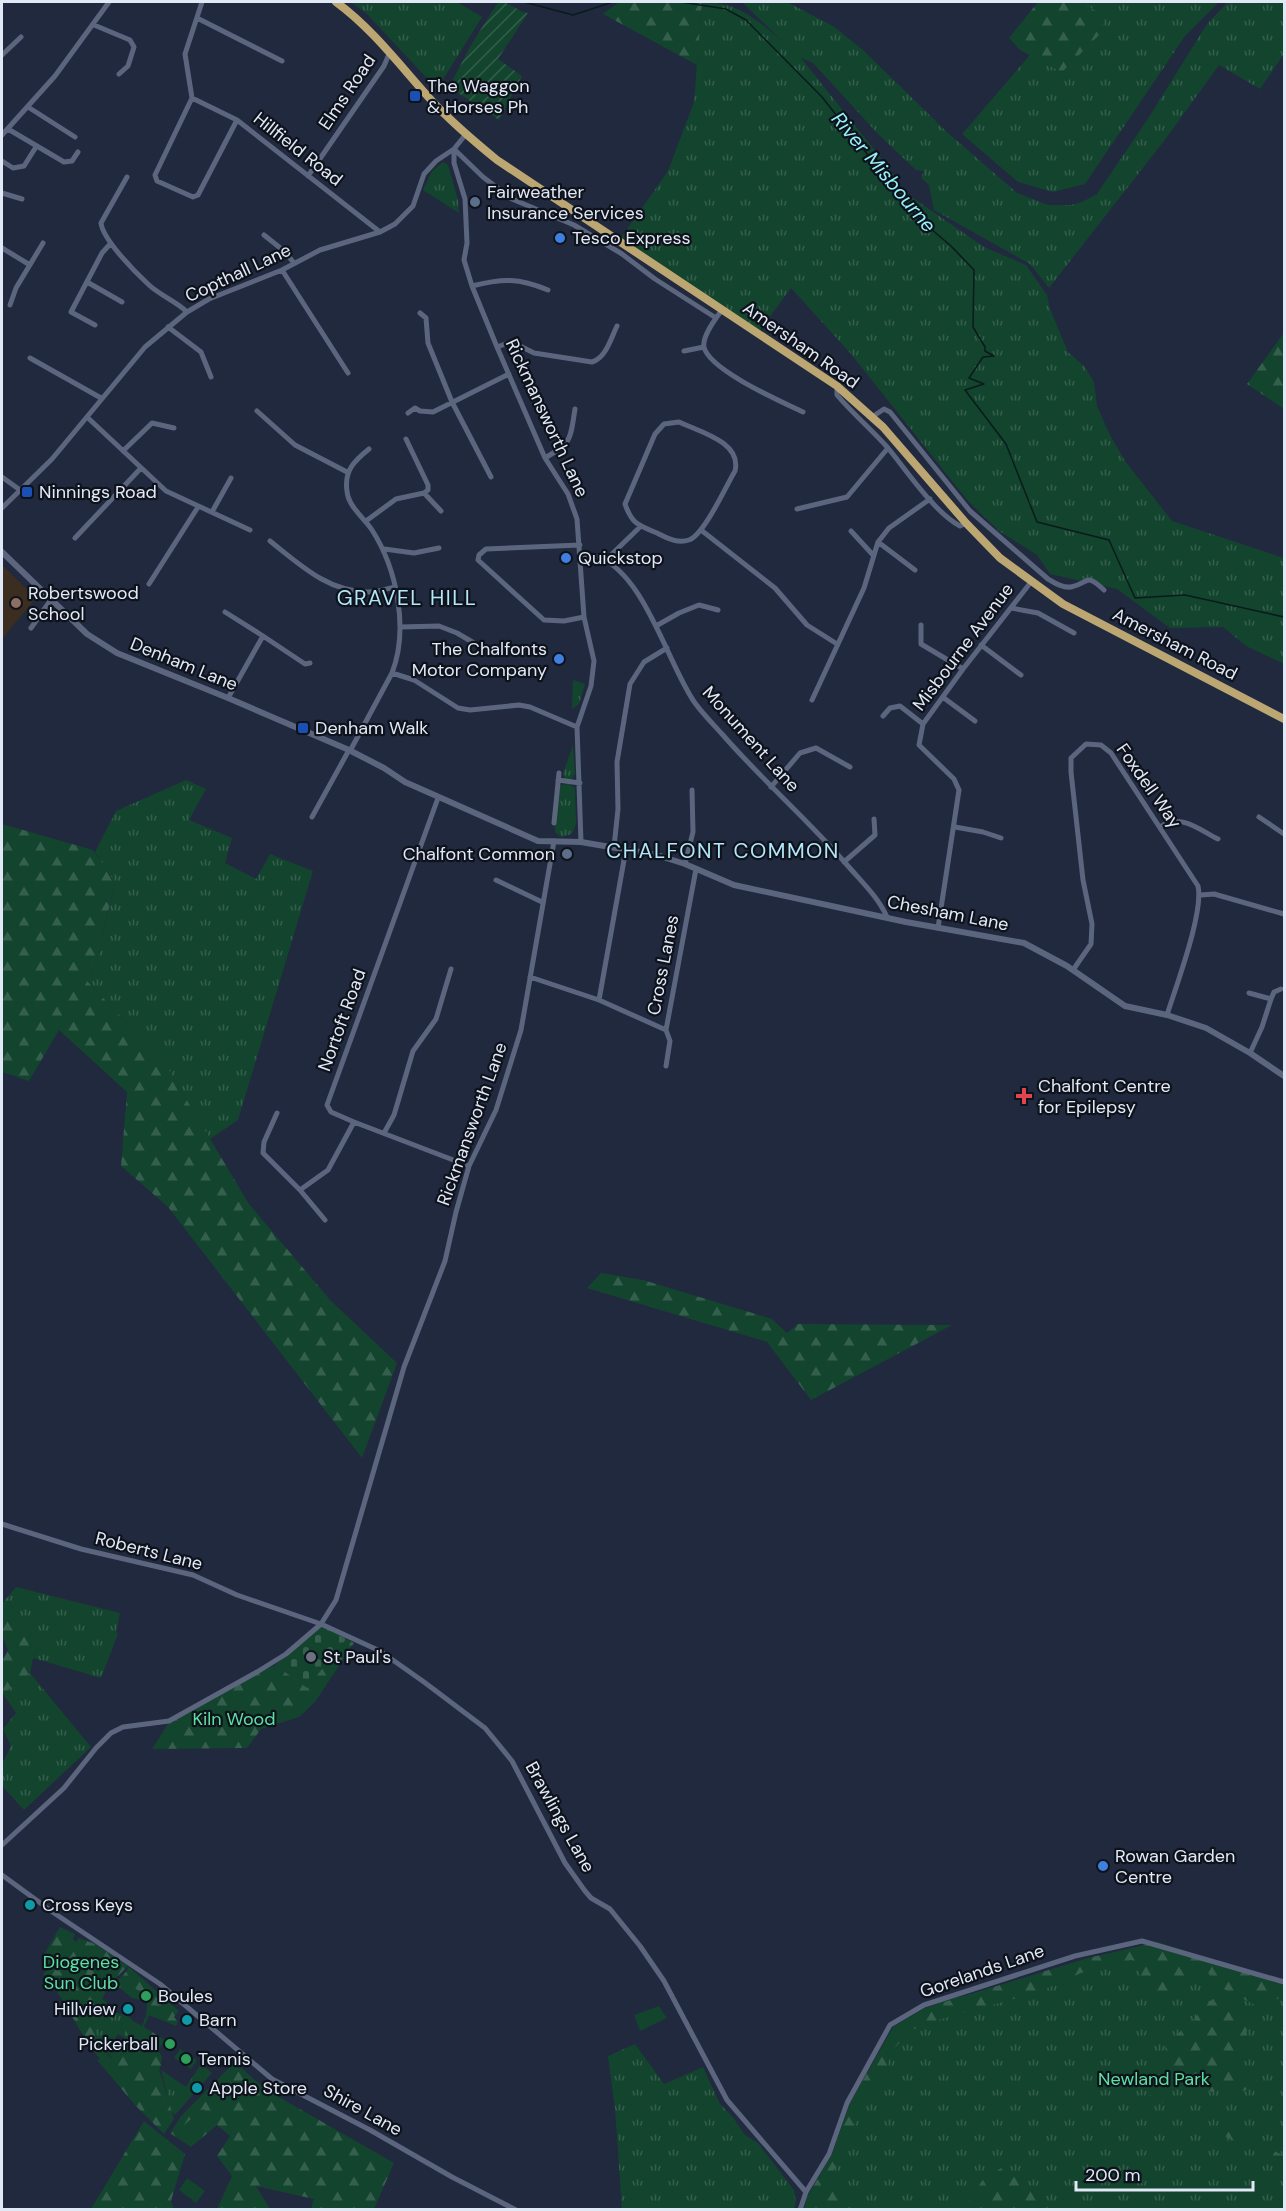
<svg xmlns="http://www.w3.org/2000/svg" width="1286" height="2211" font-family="'DM Sans',sans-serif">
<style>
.education{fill:#3b2e20}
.grass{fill:url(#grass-tufts)}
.forest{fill:url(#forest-firs)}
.cemetery{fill:url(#cemetery-stones)}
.garden{fill:url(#garden-furrows)}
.pitch{fill:#13442e}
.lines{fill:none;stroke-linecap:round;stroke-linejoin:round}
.stream{stroke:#0a1b1d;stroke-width:1.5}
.minor{stroke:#5b667e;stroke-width:5}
.tertiary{stroke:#5b667e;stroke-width:6}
.trunk{stroke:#bca773;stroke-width:8}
.transit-dot{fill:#1a4fb4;stroke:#0e121b;stroke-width:2}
.service-dot{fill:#5c6f8a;stroke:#0e121b;stroke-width:2}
.shop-dot{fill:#3f7fe0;stroke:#0e121b;stroke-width:2}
.education-dot{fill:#8d6e63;stroke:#0e121b;stroke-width:2}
.health-dot{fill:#e0444e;stroke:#0e121b;stroke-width:2}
.worship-dot{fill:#6b7280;stroke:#0e121b;stroke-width:2}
.culture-dot{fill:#0f9aa8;stroke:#0e121b;stroke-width:2}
.leisure-dot{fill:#2e9e5b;stroke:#0e121b;stroke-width:2}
.labels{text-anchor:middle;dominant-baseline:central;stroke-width:4.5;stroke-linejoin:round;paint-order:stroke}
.poi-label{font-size:18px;fill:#e1e8f6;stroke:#0e121b;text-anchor:start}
.street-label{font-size:18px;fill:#e1e8f6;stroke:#0e121b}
.park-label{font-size:18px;fill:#5de0a2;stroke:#0e121b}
.water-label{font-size:20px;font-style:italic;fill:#96f1fa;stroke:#0e121b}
.quarter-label{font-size:21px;letter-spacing:1.5px;fill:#b2e6fa;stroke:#0e121b}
</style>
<defs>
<pattern id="grass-tufts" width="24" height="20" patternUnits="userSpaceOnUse" patternTransform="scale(1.5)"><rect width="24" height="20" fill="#13442e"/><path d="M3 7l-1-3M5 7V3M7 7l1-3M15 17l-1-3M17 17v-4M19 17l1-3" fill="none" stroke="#355f4d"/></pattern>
<pattern id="forest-firs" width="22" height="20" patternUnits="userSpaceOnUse" patternTransform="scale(1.5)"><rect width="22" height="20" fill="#13442e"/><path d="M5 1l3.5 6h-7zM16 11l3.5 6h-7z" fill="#355f4d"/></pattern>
<pattern id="cemetery-stones" width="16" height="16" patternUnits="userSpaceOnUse" patternTransform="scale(1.5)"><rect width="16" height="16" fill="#13442e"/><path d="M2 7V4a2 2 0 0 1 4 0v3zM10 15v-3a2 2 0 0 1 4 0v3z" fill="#355f4d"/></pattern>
<pattern id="garden-furrows" width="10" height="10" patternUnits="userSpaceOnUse" patternTransform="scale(1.5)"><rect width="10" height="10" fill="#13442e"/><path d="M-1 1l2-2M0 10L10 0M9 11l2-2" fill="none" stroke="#355f4d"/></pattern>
</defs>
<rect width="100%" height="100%" fill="#20293e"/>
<path class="education" d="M2,565l34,33 -34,41z"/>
<path class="grass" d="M350,2h107l25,15 -45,72 -71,-76z
M702,2c36,0 56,18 82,41l-42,-41h45l46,24 30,24 85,83 69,60 31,12h23l11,-3 15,-8 52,-77 58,-93 21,-22h56v52l-24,35 -41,-24 -52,72 -118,151 -19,-24 -96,-54 -5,-25 -8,-7 3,-7 -8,-1 -38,-36 -65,-71 -12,-5 88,110 14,23 81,56 42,18 21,30 3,14 18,43 17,15 9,15 3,24 12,27 16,28 47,60 112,37v106l-38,-18 -23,-19 -53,1 -53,-39 -67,-15 -13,-19 -38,-24 -31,-30 -117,-147 -60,-66 -34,46 -139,-92 50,-71 26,-69z
M1091,2h128l-34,34 -100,148 -32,8 -35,-10 -56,-48 68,-79 32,17 25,-66z
M443,162l5,3 10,35 1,13 -36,-23 9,-19z
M573,680l12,4 -6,20 -7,5z
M573,745l2,29 -4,6 -6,-1 -2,-5z
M186,780l20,9 -17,31 43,18 -7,25 31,16 14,-25 43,17 -75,249 -28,19 -46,-77 -77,-81 8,-13 20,-85 -20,-31 21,-41z
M562,785l7,-1 6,4 1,36 -4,10 -11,3 -6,-5v-6l4,-39z
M16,1587l104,26 -4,19 2,2 -17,44 -68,-20 7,-12 -33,-48z
M30,1673l61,74 -67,63 -22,-24v-22l9,-18 -8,-17 13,-16 -13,-19z
M1157,1943l127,44v222l-479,1 90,-184 48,-25 80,-20z
M123,1975l22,15 -6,10 -7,-2 -18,-15z
M108,2009c9,4 16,5 24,10l-7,19 -7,-4 -9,13 6,6 -3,4 -9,-7 -14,-20z
M635,2044l29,40 39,-17 17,37 12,12 13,19 13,8 36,47 2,12 -2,7h-172l-7,-100 -7,-53z
M201,2064l11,9 -37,42 -4,-4 -10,-41 25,17z"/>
<path class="forest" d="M619,2h83l-5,63 -94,-51z
M1038,2h53l-4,4 18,10 -5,18 -38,38 -42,-22 -11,-12z
M1283,334v42l1,1v32l-37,-25z
M2,824l91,26 22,32 -20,86 -8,13 77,81 85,142 82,97 66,62 -35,95 -194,-251 -47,-41 6,-74 -68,-62 -30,51 -27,-9z
M601,1273l42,7 129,39 15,14 11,-9 154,1 -141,75 -44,-58 -180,-54z
M7,1598l33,48 -7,12 -3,15 -27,21 -1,-33 6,-11 -6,-14v-32z
M343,1637l11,6 -39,59 -16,15 -38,12 -14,19 -95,1 16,-25 73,-43 34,-16 31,15z
M60,1927l15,7 -2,5 3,3 3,-4 16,6 33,22 -18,18 -8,15 5,3 -2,10 -6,6 -4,12 8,20 8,8 14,-21 1,-20 16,9 4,-10 2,-20 -28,-16 9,-13 50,44 -5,6 4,5 -2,4 -27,-11 -5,12 21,13 -7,11 4,5 -1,10 -2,3 15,50 -10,15 -29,-29 -38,-45 3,-1c-22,-26 -34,-60 -57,-85l8,-9 -9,-7z
M1158,1942l126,42v12l-23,10 -6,-1 -33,-17 -12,-14 -13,-5 -7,17 -21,10 -21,-8 -16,-28 -51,13 -42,19 -101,28 -29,11 -17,20 -4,12 -26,42 -34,79 8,9 13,1 8,4 -1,11 -52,1 3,-13 25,-43 18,-51 43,-76 32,-19 163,-50z
M1230,1998l8,7 11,16 -6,27 -11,13 2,5 12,2 10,5 1,9 -8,7 -13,4 -7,-6 -17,5c-23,-13 -38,-18 -47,-44l4,-7 25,-21 8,-13 11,-8z
M235,2062l30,27 129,74 -20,46h-63l3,-10 -58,-13 14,23h-53l15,-33 -15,-20 13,-20 -13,-11 -26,22 -21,-14 12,-18z
M1158,2090l30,17 -6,5 -33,-16z
M144,2121l41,33 -14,47 3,8h-83z
M1226,2126l58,30v11l-63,-33z
M1003,2167l53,42h-78l-11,-6 17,-25z"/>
<path class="cemetery" d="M321,1624l25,15 -39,49 -32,-23z"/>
<path class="garden" d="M498,2c10,-2 19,10 30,11l-30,46 24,17 -23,44 -50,-33 22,-42z"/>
<path class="pitch" d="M659,2006l8,12 -27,13 -6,-16z
M180,2049l17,11 -6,9 -17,-11z
M203,2109l7,8 -19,16 -7,-8z
M187,2178l18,13 -9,12 -17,-13z"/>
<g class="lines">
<path class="stream" d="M524,2l49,13 40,-13
M681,2l45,7 20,11 76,77 95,120 34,29 23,24 -1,57 12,20v4l9,5 -11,1 -14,21 15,6 -19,6 41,54 31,78 72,18 26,58 50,-3 99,22"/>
<path class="minor" d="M202,2l-17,52 7,44 -37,77 2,6 36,16 5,-2 39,-75
M197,18l85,43
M94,25l36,15 4,7 -6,19 -9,8
M2,55l19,-18
M192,98l45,22 143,112
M28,107l47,30
M8,129l56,33 8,-1 6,-9
M466,134l-12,15v14l11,36 2,44 -3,17 8,26 25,61 48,111 23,36 9,25 7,98 10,44 -3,25 -14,41 4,115
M2,135l53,-59 54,-74
M454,149l29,28 29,22 62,26 48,29 33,25 61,39
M2,161l11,7 11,-2 12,-19
M308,176l76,-110 5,-12
M127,177l-26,46c2,17 35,50 48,62 12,11 27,16 38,27
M2,193l20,6
M264,235l20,16 10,12
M2,248l28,17
M282,270l66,103
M87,282l35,20
M472,286c31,-8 47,-8 76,4
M10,305l6,-17 27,-45
M722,310c-6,8 -20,26 -18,37 5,23 78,55 99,65
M420,313l6,5 2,25 24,59 39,75
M95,325l-24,-13 31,-59 9,-10
M168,327l33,25 10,25
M497,347l11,-4 12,3 14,7 58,9c14,-4 19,-24 25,-36
M684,351l20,-4
M30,358l71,40
M837,386v9c16,19 35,35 51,53 19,23 47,65 72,78l6,-3
M257,411l38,34 52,27
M408,413l7,-5 5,3 13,1 76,-38
M87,417l79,74 84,39
M872,417l12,-8 6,3 80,99 78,68c7,4 14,9 23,8 19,-4 14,-15 33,3
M679,422c21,10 63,20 56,49 -9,15 -31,64 -46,69 -11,4 -22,-2 -32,-7 -19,-8 -25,-9 -32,-29l30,-70 9,-10z
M123,451l29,-28 22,5
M545,458c28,-16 25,-19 30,-49
M2,477l18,13
M424,493l17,18
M2,508l50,-49 93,-112 42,-35 22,-13 73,-29 38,-20 60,-18 15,-8 18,-18 11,-32 12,-13 18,-12
M797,509l50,-12 41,-49
M212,512l19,-34
M366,521l30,-22 28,-6 4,-3v-5l-22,-46
M701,530l74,58 32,37 30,19
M851,531l22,24
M75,538l66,-70
M270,541c29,23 58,51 98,51 9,0 18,-3 27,-5
M878,542l37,28
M580,545l-94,4 -7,6 -1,5 66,60 20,1 20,-4
M384,549l30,4 25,-5
M580,555c6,1 13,0 18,2 47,17 70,108 97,146 8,11 18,21 27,31 40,46 86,86 126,132 14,16 30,31 39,51
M608,562l4,-8 29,-28
M149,584l49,-77
M1011,608l27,5 36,20
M225,612l38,24 -35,62
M921,625v19l42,25
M656,626l23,-13 20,-8 19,5
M400,627l39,-1 18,7 17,10
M31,628l19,-27
M263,636l42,28 5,-1
M981,645l40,30
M392,673l22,7 44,28 12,2 49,-5 11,2 47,20
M944,698l31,23
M812,700l52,-112 14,-46 11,-14 41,-29
M883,716l7,-8 10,-2 23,18
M350,751l42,-78c17,-44 5,-104 -20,-143 -8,-12 -24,-24 -25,-39 -3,-20 7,-30 22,-42
M558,780l22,3
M771,787l29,-34 16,-5 34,19
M438,798l-111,307 4,7 23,10 115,44
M312,817l37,-67
M1259,817l25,17
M554,823l5,-50
M955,827l28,5 18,6
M1160,827c21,-14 38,2 58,12
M614,847l4,-38 -1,-47 13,-78 14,-22 23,-14
M844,862l31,-27 -1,-16
M685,864l8,-32 -1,-42
M496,880l46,22
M1201,895l13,-1 70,20
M938,928l21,-138 -5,-11 -35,-34 4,-21 40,-55 68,-87
M1073,970l18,-26 1,-20 -9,-44 -12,-108v-14l15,-14 15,1 10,8 87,133c6,26 -22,100 -31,129
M530,977l69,23 67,30
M1249,993l22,6
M599,1000l27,-151
M1250,1053l12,-26 9,-28 3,-7 7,-3
M666,1066l4,-25 -4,-11 30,-161
M277,1113l-13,29 -1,11 37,37 28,-20 26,-48
M384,1133l10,-18 19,-64 23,-32 15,-50
M300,1190l25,30
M2,1524l79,25 112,26 44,20 84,29 59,27 44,31 61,46 27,33 53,102 20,28 6,7 19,11 30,37 24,35 63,119 79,92
M2,1845l62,-57 32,-40 15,-15 12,-6 46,-6 88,-49 29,-18 35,-30 15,-24 68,-233 41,-106 11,-49 13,-46 27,-56 25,-80 33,-189
M2,1875l52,38 106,71 112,95 98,51 82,47 64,33
M800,2210l6,-18 23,-38 18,-51 43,-78 34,-20 151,-49 67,-15 142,41"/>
<path class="tertiary" d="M2,552l85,82 30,19 111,45 121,52 35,18 21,14 133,59 43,1 76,13 28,9 49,21 172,37 118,21 43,23 58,40 42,9 39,13 44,25 34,23"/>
<path class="trunk" d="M336,2c37,27 65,65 96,99 20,22 43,41 65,59l340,226 46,41 83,96 34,35 63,46 221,115"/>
</g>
<g class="transit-dot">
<rect x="409" y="90" width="12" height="12" rx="3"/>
<rect x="21" y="486" width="12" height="12" rx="3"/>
<rect x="297" y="722" width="12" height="12" rx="3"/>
</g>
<g class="service-dot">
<circle cx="475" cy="202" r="6"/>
<circle cx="567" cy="854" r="6"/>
</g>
<g class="shop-dot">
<circle cx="560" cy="238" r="6"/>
<circle cx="566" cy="558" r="6"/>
<circle cx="559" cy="659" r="6"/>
<circle cx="1103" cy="1866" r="6"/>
</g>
<circle class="education-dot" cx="16" cy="603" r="6"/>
<path class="health-dot" d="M1021 1087h6v6h6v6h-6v6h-6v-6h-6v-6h6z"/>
<circle class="worship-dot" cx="311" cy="1657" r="6"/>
<g class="culture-dot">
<circle cx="30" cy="1905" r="6"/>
<circle cx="128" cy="2009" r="6"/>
<circle cx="187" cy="2020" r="6"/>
<circle cx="197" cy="2088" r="6"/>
</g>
<g class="leisure-dot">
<circle cx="146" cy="1996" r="6"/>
<circle cx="170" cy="2044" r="6"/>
<circle cx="186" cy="2059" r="6"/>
</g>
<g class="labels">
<g class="poi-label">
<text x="427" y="86">The Waggon<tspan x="427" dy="21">&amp; Horses Ph</tspan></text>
<text x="487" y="192">Fairweather<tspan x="487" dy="21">Insurance Services</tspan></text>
<text x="572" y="238">Tesco Express</text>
<text x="39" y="492">Ninnings Road</text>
<text x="578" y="558">Quickstop</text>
<text x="28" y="593">Robertswood<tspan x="28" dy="21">School</tspan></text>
<text x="547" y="649" text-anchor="end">The Chalfonts<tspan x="547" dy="21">Motor Company</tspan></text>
<text x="315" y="728">Denham Walk</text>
<text x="555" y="854" text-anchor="end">Chalfont Common</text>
<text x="1038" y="1086">Chalfont Centre<tspan x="1038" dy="21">for Epilepsy</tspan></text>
<text x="323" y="1657">St Paul's</text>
<text x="1115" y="1856">Rowan Garden<tspan x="1115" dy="21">Centre</tspan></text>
<text x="42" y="1905">Cross Keys</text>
<text x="158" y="1996">Boules</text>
<text x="116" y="2009" text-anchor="end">Hillview</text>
<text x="199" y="2020">Barn</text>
<text x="158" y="2044" text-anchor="end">Pickerball</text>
<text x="198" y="2059">Tennis</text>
<text x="209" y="2088">Apple Store</text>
</g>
<g class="street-label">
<text transform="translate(347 92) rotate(-56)">Elms Road</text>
<text transform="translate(298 149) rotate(38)">Hillfield Road</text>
<text transform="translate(238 273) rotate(-25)">Copthall Lane</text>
<text transform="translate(801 345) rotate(35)">Amersham Road</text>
<text transform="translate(547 418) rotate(65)">Rickmansworth Lane</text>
<text transform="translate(1175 644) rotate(27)">Amersham Road</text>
<text transform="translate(963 647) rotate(-53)">Misbourne Avenue</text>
<text transform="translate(184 664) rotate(22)">Denham Lane</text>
<text transform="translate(751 739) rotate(48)">Monument Lane</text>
<text transform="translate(1149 786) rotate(55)">Foxdell Way</text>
<text transform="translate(948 913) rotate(11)">Chesham Lane</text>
<text transform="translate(663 965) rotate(-79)">Cross Lanes</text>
<text transform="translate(342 1020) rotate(-70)">Nortoft Road</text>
<text transform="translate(472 1124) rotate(-70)">Rickmansworth Lane</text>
<text transform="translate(149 1551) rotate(14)">Roberts Lane</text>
<text transform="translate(560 1817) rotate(61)">Brawlings Lane</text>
<text transform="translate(982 1971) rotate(-19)">Gorelands Lane</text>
<text transform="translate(363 2110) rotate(29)">Shire Lane</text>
</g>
<g class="park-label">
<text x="234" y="1719">Kiln Wood</text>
<text x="81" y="1962">Diogenes<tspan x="81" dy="21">Sun Club</tspan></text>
<text x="1154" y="2079">Newland Park</text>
</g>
<g class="water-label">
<text transform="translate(884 172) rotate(50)">River Misbourne</text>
</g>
<g class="quarter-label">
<text x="407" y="598">GRAVEL HILL</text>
<text x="723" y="851">CHALFONT COMMON</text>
</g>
</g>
<rect width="1286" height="2211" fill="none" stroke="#e1e8f6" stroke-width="6"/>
<path d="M1076 2181v9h177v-9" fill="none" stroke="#e1e8f6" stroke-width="3"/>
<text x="1085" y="2181" font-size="18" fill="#e1e8f6" stroke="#0e121b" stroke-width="4.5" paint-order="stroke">200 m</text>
</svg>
